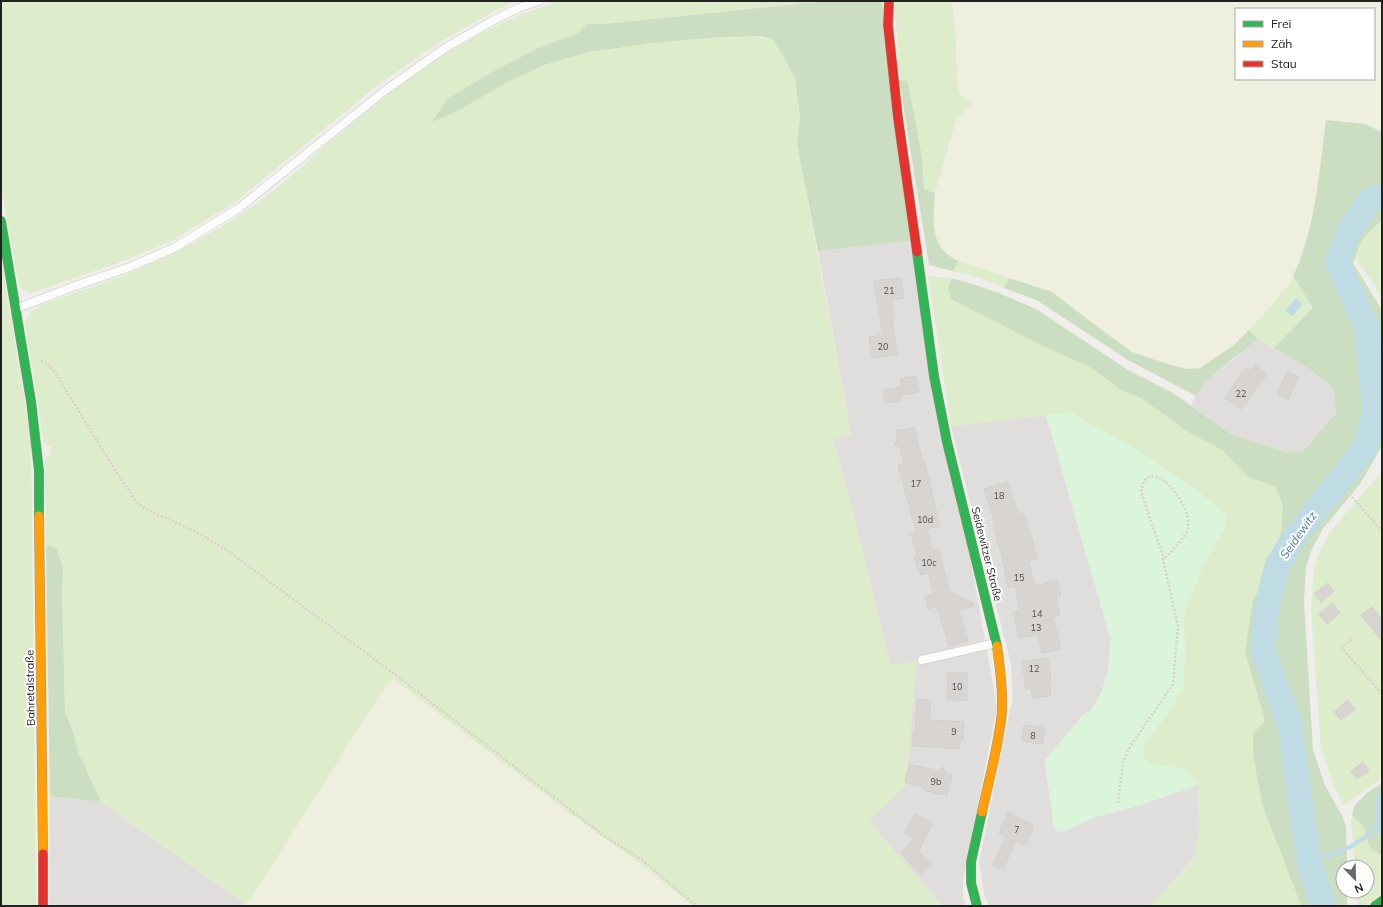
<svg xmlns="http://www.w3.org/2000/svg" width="1383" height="907" font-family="Mulish,sans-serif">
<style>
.residential{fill:#dfdedc}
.farmland{fill:#efefdf;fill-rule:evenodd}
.grass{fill:#ddeccb}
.forest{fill:#cbdec1}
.park{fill:#daf5da}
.parking{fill:#e0dfde}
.water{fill:#bfdbe3}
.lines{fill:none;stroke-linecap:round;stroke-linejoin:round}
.stream{stroke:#bfdbe3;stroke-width:4}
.river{stroke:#bfdbe3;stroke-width:25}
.building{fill:#d7d4d2;stroke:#d3d0cc}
.lane-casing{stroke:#c9c8c7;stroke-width:9}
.fast-casing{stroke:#999a82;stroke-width:10}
.slow-casing{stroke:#999a82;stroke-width:10}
.jam-casing{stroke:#999a82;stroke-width:10}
.path{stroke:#dccecd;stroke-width:2.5;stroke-dasharray:2 2;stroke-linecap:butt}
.lane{stroke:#fdfcfc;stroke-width:8}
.fast{stroke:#30b455;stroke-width:9}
.slow{stroke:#ff9f0a;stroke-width:9}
.jam{stroke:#e5322d;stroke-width:9}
.labels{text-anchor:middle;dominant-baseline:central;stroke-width:4;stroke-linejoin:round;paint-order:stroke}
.number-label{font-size:9px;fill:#4f4e4e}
.street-label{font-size:11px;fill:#222;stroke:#fff}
.water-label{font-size:12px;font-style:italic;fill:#4a7aab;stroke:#fff}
</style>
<rect width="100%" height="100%" fill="#f0eeeb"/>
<path class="residential" d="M910,241l63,332 24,134 -34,174v18l3,7h-23l-75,-86 38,-36 10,-122 -26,3 -36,-150 -21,-76 18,-5 -33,-183z
M1258,339l50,29 25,20 3,25 -33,38 -15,2 -57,-19 -40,-29 8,-15 13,-13z
M1046,415l65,225 -3,30 -6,21 -11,20 -7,3 -39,46 9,68 6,5 -22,25 15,48h-64l-5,-12 -5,-31 32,-158 2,-4 -2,-37 -60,-238z
M50,796l51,6 144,102 -2,2h-193z"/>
<path class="farmland" d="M952,1h430v131l-17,-8 -39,-4 -7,63 -8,38 -12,44 -9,19 -56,61 -15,11 -19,12 -13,1 -16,-4 -39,-13 -33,-24 -47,-36 -73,-23 -26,-11 -9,-7 -9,-13 -2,-19 2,-26 21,-73 11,-12 -7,-13 -3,-13 -1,-44zM1236,9h138v70h-138z
M395,680l174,133 71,50 53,43h-450l9,-9 136,-216z"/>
<path class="grass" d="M1,1h514l-26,13 -49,28 -61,42 -145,119 -38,23 -23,14 -47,20 -95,33 -10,-4 -5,-18 -15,-85z
M563,1h264l-222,23h-18l-9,9 -42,16 -46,24 -43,26 -15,23c37,-19 73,-41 111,-56 46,-18 97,-22 146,-27 27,-2 58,-7 84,1l9,14 13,24 5,39 -3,27 54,290 -18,5 21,76 36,150 27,-3 -11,123 -37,36 74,85h-250l-53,-43 -71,-50 -174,-133 -7,2 -136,215 -7,7 -144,-102 -8,-14 -15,-36 -3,-15 -10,-26 -3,-117 1,-24 -17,-24 -1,-87 6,-5v-7l-7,-4 -19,-120 6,-11 12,-8c30,-11 62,-21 92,-33 36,-16 72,-34 105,-56 33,-21 62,-49 92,-75 69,-57 143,-116 231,-139z
M895,1h57l4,37 1,44 3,13 14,8 -7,5 -11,12 -21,73 -11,-4 -2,-32 -14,-75 -9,-3z
M1382,220v77l-26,-39c4,-20 11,-25 26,-38z
M1,257l30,184 5,465h-35z
M959,261l50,17 -5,10 -26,-11 -25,-6z
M928,276l23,2 -3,11 97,58 45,20 31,23 20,8 44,32 38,20 25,27 27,9 8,19 -2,28 -9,22 -8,27 -11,18 -8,52 20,70 -12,12v19l34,114 14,38 -1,1h-151l6,-5 39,-42 4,-74 -3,-6 -10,-9 -10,-3 -23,-2 -5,-3 -4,-8 2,-10 26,-35 12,-21 2,-33 -1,-42 17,-43 -129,-157 -121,13z
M1293,276l20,30 -39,42 -16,-9 -9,-9 41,-46z
M1382,472v306l-16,11 -22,17 -11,-22 -12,-36 -10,-142 3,-37 5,-16 10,-19 25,-31z
M1352,816c3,2 8,5 10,9 9,12 0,22 20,30v39l-17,12h-8v-15h10v-24h-12l-4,-44z"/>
<path class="forest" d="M827,1h55l28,240 -92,10 -21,-107 3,-27 -5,-39 -13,-24 -9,-14 -12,-4 -41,1 -69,6 -62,9 -45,13 -34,16 -53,30 -25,11 15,-23 43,-26 46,-24 42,-16 9,-9h18z
M899,79l9,3 14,75 2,32 11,4c-2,27 -6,56 24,68l-6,10 -24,-6z
M1326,120l39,4 17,8v88c-10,9 -19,16 -24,29 -2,6 -2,9 -5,14l29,47v136l-22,38 -38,46 -10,19 -6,18 -2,35 9,148 12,35 17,31 4,10 1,41h-4v24h4v15h-47l1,-1 -39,-101 -9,-51v-19l12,-13 -20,-69 8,-52 11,-18 8,-27 9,-22 2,-28 -8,-19 -27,-9 -26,-27 -37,-20 -44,-32 -20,-8 -31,-23 -45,-20 -94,-48 -3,-10 3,-11 25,7 25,9 35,15 92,61 45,23 58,41 57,19 15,-2 33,-38 -3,-25 -25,-20 -34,-20 39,-41 -20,-31c23,-48 26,-104 33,-156z
M1009,278l43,14 47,36 33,24 39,13 16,4 13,-1 34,-23 15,-15 9,9c-19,16 -50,36 -62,57l-68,-36 -90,-59 -34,-13z
M46,546h5l6,3 6,21 -1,24 3,117 10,26 3,15 23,50 -51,-6z
M1382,783v8l-6,5 -2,32 8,9v18c-20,-8 -11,-18 -20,-30 -3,-4 -7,-7 -10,-9l2,-10 14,-14z"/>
<path class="park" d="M1072,413l69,39 62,43 24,20 -4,16 -22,39 -17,43 1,42 -2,33 -12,21 -26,35 -2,10 4,8 5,3 23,2 10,3 10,9 3,6 -60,21 -45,12 -33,15 -6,-5 -9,-68 39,-46 7,-3 11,-20 6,-21 3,-30 -65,-225z"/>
<path class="parking" d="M1198,785l1,49 -5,24 -39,43 -6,5h-96l-15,-48 22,-25 33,-15 45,-12z"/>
<path class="water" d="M1296,298l6,6 -9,12 -8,-5z
M1382,791v46l-8,-9 2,-33z"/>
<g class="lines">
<path class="stream" d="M1309,862l41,-15 32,-21"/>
<path class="river" d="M1323,906l-14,-44 -10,-67 -9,-70 -27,-73 3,-41 11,-45 19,-31 69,-87 10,-36 -5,-38 -3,-47 -30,-65 12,-31 21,-31 12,-4"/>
</g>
<path class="building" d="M901,278l3,20 -12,2 2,16h-2l5,39 -25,3 -3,-21 14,-2 -9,-54z
M1255,365l12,9 -26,35 -16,-11 21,-30 4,3z
M1287,372l12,5 -11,23 -11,-6z
M916,376l3,16 -16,3 -3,-16z
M900,387l2,13 -16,3 -3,-13z
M914,427l8,32h2l16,67 -13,3 6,22 5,-2 12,43 23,11 1,3 -15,4 9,31 -19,5 -12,-40 -9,3 -3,-13 9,-2 -6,-21 -8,2 -6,-19 3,-1 -6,-21 5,-2 -18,-67 6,-2 -4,-16 -6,-2 4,-6 -2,-8z
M1008,482l10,33 6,-2 7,26h1l5,19 -9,3 7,25 22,-6 4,16 -5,1 4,18 -7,2 8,32 -19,4 -4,-19 -19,4 -6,-26 7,-2 -5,-24 -7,2 -4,-16h2l-12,-44 2,-1 -12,-38z
M1328,583l6,8 -13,11 -7,-8z
M1332,603l8,10 -13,11 -8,-10z
M1372,607l10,12v22l-21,-26z
M1048,658l3,22h-2l2,16 -19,2 -1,-10 -5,1 -4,-28z
M948,673h19v27h-20z
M917,699l14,1 -2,20 35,2 -1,18h-3v9l-47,-3 1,-2h-2l1,-12h2z
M1348,700l7,9 -14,11 -7,-8z
M1024,725l21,3 -3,16 -20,-3z
M1363,762l6,9 -12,8 -6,-8z
M909,764l29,7 5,-4 3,6 6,2 -5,21 -23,-6 -2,-3 -17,-5z
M1008,812l26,14 -8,19 -10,-5 -13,29 -10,-4 13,-29 -7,-3z
M915,814l18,9 -15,29 13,11 -10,12 -20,-22 14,-15 -10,-5z"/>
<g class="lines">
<defs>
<path id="lane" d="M15,309l60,-23 55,-19 44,-19 65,-40 144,-116 62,-44 49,-28 27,-13 18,-6
M922,660l74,-17"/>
<path id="fast" d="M1,221l30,180 8,70v45
M917,252l17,124 13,66 50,204
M977,906l-6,-23v-21l11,-50
M1375,906l7,-5"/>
<path id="slow" d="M39,516l4,338
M982,812c7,-33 17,-67 20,-101 1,-21 -2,-44 -5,-65"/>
<path id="jam" d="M889,1l-1,24 10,93 19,134
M43,854v52"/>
</defs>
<use href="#lane" class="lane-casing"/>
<use href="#fast" class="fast-casing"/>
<use href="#slow" class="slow-casing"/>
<use href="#jam" class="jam-casing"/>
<path class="path" d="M41,361l4,1 8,7 62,101 22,33 17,10 41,18 33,20 165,122 214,165 35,22 55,46
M1352,497l30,34
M1352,639l-10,9 40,46
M1118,803l5,-41 7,-15 43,-63 5,-59 -15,-65v-4l-22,-64c6,-43 55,13 46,39 -3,8 -17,22 -24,29"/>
<use href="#lane" class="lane"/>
<use href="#fast" class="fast"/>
<use href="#slow" class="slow"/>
<use href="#jam" class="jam"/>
</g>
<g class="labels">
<g class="number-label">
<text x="889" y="290">21</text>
<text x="883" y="346">20</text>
<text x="1241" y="393">22</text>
<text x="916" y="483">17</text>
<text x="999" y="495">18</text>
<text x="925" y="519">10d</text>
<text x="929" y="562">10c</text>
<text x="1019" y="577">15</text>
<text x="1037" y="613">14</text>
<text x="1036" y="627">13</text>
<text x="1034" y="668">12</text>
<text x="957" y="686">10</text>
<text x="954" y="731">9</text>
<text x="1033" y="735">8</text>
<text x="936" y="781">9b</text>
<text x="1017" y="829">7</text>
</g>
<g class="street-label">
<text transform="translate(987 554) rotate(76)">Seidewitzer Straße</text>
<text transform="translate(30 688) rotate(-91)">Bahretalstraße</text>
</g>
<g class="water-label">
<text transform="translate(1298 535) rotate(-55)">Seidewitz</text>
</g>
</g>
<rect width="1383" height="907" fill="none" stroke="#222222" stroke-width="4"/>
<rect x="1235" y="8" width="140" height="72" fill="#ffffff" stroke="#a7a7a7"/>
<rect x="1243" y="21" width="20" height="6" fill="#30b455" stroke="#a7a7a7"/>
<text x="1271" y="28" font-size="12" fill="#222222">Frei</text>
<rect x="1243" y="41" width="20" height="6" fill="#ff9f0a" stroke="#a7a7a7"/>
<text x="1271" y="48" font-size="12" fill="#222222">Zäh</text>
<rect x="1243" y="61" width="20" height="6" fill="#e5322d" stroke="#a7a7a7"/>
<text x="1271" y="68" font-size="12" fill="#222222">Stau</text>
<g transform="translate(1355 879) rotate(157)"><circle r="19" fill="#ffffff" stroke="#a7a7a7"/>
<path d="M0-3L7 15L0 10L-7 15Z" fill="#6a6968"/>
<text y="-6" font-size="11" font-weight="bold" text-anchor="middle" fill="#222222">N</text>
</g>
</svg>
